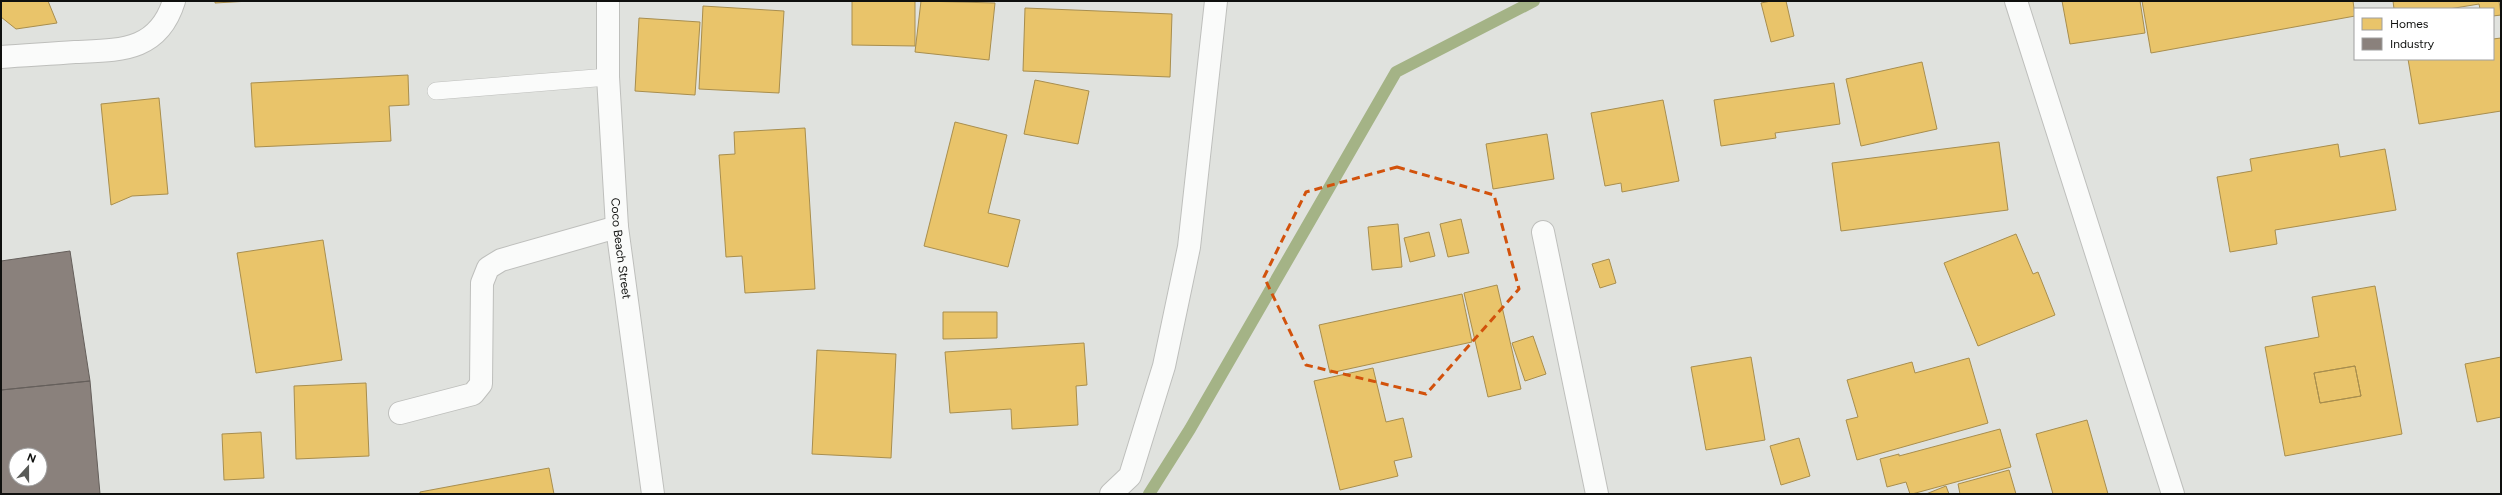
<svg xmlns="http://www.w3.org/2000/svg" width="2502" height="495" font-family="Figtree,sans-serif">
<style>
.homes{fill:#e9c46a;stroke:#a88e4e;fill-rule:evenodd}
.industry{fill:#8a817c;stroke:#655f5b;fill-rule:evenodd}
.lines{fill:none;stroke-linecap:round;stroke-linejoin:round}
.stream{stroke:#a4b386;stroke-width:12}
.lane-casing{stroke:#bebfbc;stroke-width:18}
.street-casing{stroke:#bebfbc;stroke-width:24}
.lane{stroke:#fafbfa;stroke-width:17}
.street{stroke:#fafbfa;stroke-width:22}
.marked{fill:none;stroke:#d2520c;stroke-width:3;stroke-dasharray:8 5;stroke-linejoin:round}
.labels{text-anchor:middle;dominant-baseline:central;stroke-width:4;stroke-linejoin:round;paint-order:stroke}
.street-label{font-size:12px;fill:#0f100e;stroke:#fff}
</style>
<rect width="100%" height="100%" fill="#e0e2de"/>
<path class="homes" d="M1,1h47l9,22 -41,6 -15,-12z
M215,1h35l-35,2z
M852,1h63v45l-63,-1z
M921,1l74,2 -6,57 -74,-8z
M1771,1h15l8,35 -23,6 -10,-39z
M2062,1h78l5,32 -75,11z
M2142,1h211l2,15 -204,37z
M2393,1h106l2,14 -8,1v-7h-13l-1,-5 -30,5h-55z
M703,6l81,5 -5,82 -80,-4z
M1025,8l147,6 -2,63 -147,-6z
M639,18l61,4 -5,73 -60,-4z
M2501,38v73l-82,13 -11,-65h85v-20z
M1922,62l15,67 -76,17 -15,-67z
M408,75l1,30 -20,1 2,35 -136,6 -4,-64z
M1035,80l54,11 -11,53 -54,-10z
M1834,83l6,41 -65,9 1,5 -55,8 -7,-46z
M159,98l9,96 -36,2 -21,9 -10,-101z
M1663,100l16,81 -57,11 -1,-9 -16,3 -14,-73z
M955,122l52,13 -19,78 32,7 -12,47 -84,-21z
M805,128l10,161 -70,4 -3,-37 -16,1 -7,-102 16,-1 -1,-22z
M1547,134l7,45 -61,10 -7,-45z
M1999,142l9,68 -167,21 -9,-68z
M2338,144l2,13 45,-8 11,61 -121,20 2,14 -47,8 -13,-75 35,-6 -2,-12z
M1461,219l8,34 -21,4 -8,-33z
M1398,224l4,43 -30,3 -4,-43z
M1429,232l6,24 -25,6 -6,-24z
M2016,234l17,40 5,-2 17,43 -77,31 -34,-83z
M323,240l19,120 -86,13 -19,-120z
M1609,259l7,24 -16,5 -8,-24z
M1497,285l24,104 -33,8 -24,-104z
M2375,286l27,148 -117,22 -20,-109 54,-10 -7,-40zM2355,366l6,30 -41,7 -6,-30z
M1462,294l10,48 -142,31 -11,-48z
M943,312h54v26l-54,1z
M1533,336l13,38 -21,7 -13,-38z
M1084,343l3,42 -11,1 2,39 -66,4 -1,-20 -61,4 -5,-61z
M817,350l79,4 -5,104 -79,-4z
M1751,357l14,83 -59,10 -15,-83z
M2501,357v60l-24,5 -12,-58z
M1969,358l19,65 -131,37 -11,-40 12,-3 -11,-37 65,-18 3,11z
M2355,366l6,30 -41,7 -6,-30z
M1373,368l13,54 17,-4 9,39 -18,4 4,15 -58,14 -26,-109z
M366,383l3,73 -73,3 -2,-73z
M2087,420l21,74h-55l-17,-60z
M2000,429l11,38 -99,27h-2l-4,-12 -19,5 -7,-28 19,-5v2z
M261,432l3,46 -40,2 -2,-46z
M1799,438l11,38 -29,9 -11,-39z
M549,468l5,26h-134v-2z
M2009,470l7,24h-56l-2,-10z
M1946,486l3,8h-23z"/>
<path class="industry" d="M70,251l20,130 -89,9v-129z
M90,381l10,113h-99v-104zM16,455h24v24h-24z"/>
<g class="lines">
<path class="stream" d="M1149,494l41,-65 206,-357 138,-71"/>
<defs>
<path id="lane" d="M436,91l172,-14"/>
<g id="street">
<path id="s1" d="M608,1v76l9,150 36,267"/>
<path d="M2016,1l157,493"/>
<path d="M1,57c25,-2 49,-3 74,-5 45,-2 83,0 99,-51"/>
<path d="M1543,232l54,262"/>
<path d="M400,413l73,-19 8,-10 1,-101 6,-15 13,-8 116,-33"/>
<path d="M1111,494l19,-18 34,-110 25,-119 27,-246"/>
</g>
</defs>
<use href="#lane" class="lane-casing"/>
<use href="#street" class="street-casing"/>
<use href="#lane" class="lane"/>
<use href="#street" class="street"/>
</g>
<path class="marked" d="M1397,167l97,28 25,94 -93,105 -120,-29 -42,-88 42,-85z"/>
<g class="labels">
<g class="street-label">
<text stroke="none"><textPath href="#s1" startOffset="248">Coco Beach Street</textPath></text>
</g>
</g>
<rect width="2502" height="495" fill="none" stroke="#0f100e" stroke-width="4"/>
<rect x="2354" y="8" width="140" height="52" fill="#ffffff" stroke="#9f9f9f"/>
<rect x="2362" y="18" width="20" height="12" fill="#e9c46a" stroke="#9f9f9f"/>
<text x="2390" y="28" font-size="12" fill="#0f100e">Homes</text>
<rect x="2362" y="38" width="20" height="12" fill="#8a817c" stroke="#9f9f9f"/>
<text x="2390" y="48" font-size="12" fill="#0f100e">Industry</text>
<g transform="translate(28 467) rotate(21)"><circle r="19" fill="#ffffff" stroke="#9f9f9f"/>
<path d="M0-3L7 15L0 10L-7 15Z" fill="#585a57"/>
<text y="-6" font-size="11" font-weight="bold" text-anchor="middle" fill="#0f100e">N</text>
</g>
</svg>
